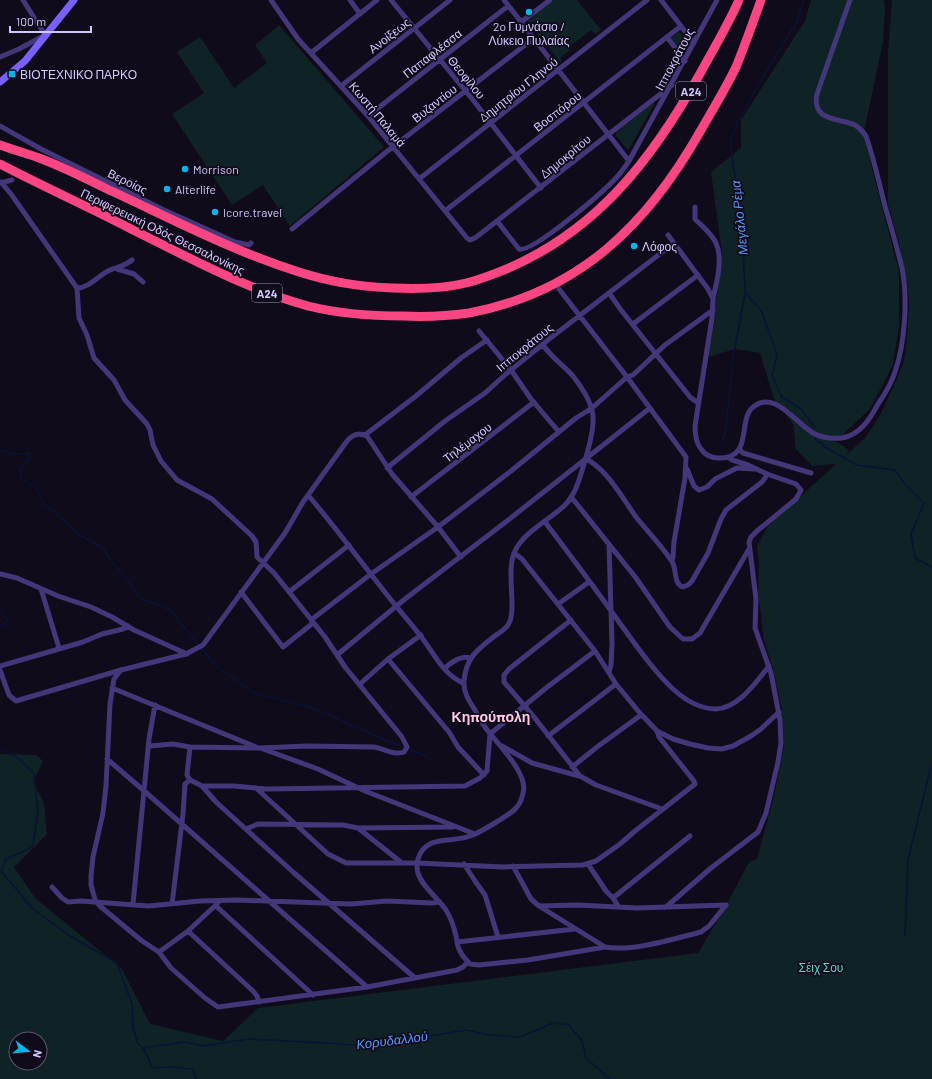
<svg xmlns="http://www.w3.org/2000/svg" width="932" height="1079" font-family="Barlow,sans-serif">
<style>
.green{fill:#0f2225;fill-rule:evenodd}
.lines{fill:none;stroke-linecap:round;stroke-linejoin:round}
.stream{stroke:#091336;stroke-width:1.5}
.street{stroke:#433779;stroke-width:5}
.secondary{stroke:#7a60fb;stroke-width:7}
.highway{stroke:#fa4583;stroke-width:9}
.poi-dot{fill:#06b4ea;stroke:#100b1b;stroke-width:1.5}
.labels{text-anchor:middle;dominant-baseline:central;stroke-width:3.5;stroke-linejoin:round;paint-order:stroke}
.shield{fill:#100b1b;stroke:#9a8fba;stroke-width:1}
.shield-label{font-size:11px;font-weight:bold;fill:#d5c7fe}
.poi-label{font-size:12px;fill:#d5c7fe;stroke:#100b1b;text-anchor:start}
.street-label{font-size:12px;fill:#d5c7fe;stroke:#100b1b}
.park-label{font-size:12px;fill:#56dacc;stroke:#100b1b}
.water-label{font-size:13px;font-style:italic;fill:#5798fb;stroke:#100b1b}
.quarter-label{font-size:14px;font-weight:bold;fill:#fec9e3;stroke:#100b1b}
</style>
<rect width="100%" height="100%" fill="#100b1b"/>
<path class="green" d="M553,0h24l24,30 -5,4 -5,-4 -22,17 2,2 -11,9 2,3 -2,1 -33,-41z
M811,0h73l1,8 -2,34 -19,90 9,41 26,98v55l-6,39 -23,44 -31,29h-14c10,3 17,5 24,13l-5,6 21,-19 14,-21 18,-38 7,-19 3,-20 2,-39 -2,-18 -8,-40 -11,-38v-154l4,-51h40v1079h-932v-325l36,1 7,6 -10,20 11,22 3,31 -33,33 21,31 87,71 28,55 73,17 35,-33 440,-55 25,-42 26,-49 8,-3 16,-59 11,-53 -2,-38 -9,-40 -10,-32 -2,-23 -3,-22 1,-28 -2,-18 11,-20 68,-62 -24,2 -16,-17 -3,-25 -19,-25 -14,-46 -25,-4 -27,8 6,-34 1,-17 6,-35 1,-18 -11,-81 30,-24v-28l64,-99zM16,1039h24v24h-24z
M279,25l105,122 -94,79 -27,-41 -31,20 -60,-91 32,-21 -27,-41 23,-15 34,51 33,-25 -12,-18z
M680,32l7,11 -5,10 -11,-15 6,-5z
M652,103h2v2l-25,44h-2l-11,-13v-4z"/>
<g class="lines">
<path class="stream" d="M804,0l-8,23 -38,62 -21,39 -7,17 12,84 3,67 17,20 15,43 -5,21 10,21 19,12 14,18
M815,438l1,3 6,2 1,3 34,19 38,5 11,15 18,18 -13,31 4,24 17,9
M722,443l4,-13 7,-71 12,-66
M0,450l13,4 15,-1 2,6 -10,9 1,10 16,11 7,15 17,14 14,14 28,16 9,14 15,17 13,19 30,12 46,56 38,27 59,15 70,31 43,17
M0,612l9,10 -9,4
M0,750l18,8 16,15 4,37 -5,37 -27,12 -5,12 32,38 37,27 47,27 15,41 1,24 5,16 5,4 10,20 21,-1 19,2 3,10
M905,935l3,-75 24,-98
M143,1048l41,-6 20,4 45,-7 76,4 30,2 37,-6 32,-2 42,-7 24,5 30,2 33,-14 16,2 13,16 4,17 24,21"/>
<path class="street" d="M271,0l27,39 70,77 99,122 3,2 5,-2 22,-17 175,-136
M350,0l10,14
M391,0l82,100 68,88
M504,0l125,161
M661,0l33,43
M521,22l29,-22
M667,37l18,24
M311,53l66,-53
M0,57l19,-8 26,-14 -22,-35
M341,86l109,-86
M368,116l140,-110
M0,126l41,23 121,60 73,33 14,3 2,-2
M419,179l228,-179
M1,182l10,12 66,94 2,30 8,17 7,23 20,22 11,20 22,24 3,6 3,15 8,16 16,19 35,19 40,37 4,6 1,15 17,16 51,64 20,30 57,70 5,10 -3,5c-11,4 -20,-4 -31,-5l-66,-1 -47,2 -70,-1 -17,-3 -24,2
M0,183l12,-3
M695,207v12c7,7 17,15 21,24 7,16 1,39 -3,55
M445,211l236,-185
M497,221l22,28c14,4 85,-58 97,-71 5,-5 9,-11 13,-17l88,-161
M292,229l93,-76 149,-115
M668,235l40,54 5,10 -1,19 -17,108c0,8 1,17 6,23 4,6 11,9 18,9 34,1 19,-37 33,-50 22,-20 43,15 61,25 9,5 19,6 29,5 18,-3 28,-19 36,-34 7,-10 13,-20 17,-32 10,-29 13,-74 7,-104 -5,-21 -11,-41 -17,-62 -6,-23 -11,-47 -19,-70 -3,-4 -6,-8 -11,-11 -15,-7 -44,-3 -38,-31l33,-94
M117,269l17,5 9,8
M77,288c12,0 21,-12 31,-17 9,-4 17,-5 24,-11
M559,289l68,88 59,80 -1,21 -11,64 -1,15 -1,3
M609,293l12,17 69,87 8,6
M633,324l65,-49
M479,331l32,39 20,29 28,33
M543,345c8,12 20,20 30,31 7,9 16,22 19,34 4,13 -4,41 -8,54 -5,16 -8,30 -20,42 -14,13 -41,27 -49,45 -10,21 3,59 -7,74 -3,4 -7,7 -12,10 -18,14 -30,22 -32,46 -1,11 5,20 11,29 3,6 6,12 10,17 11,16 44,46 38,66 -1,5 -3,11 -7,15 -6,7 -37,25 -46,28 -18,7 -40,-1 -50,18 -3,6 -4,12 -2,19 4,14 20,25 28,37 5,8 8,17 10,26 1,5 1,11 4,15 2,5 6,9 10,13l9,1 49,-5 77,-13
M365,435l51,-39 45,-38 26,-18
M739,449l4,4 68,20
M586,459c21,10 37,40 50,58 12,15 25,28 35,43 7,8 1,23 12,27l5,-2 4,-4 16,-28 13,-34 5,-9 36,-28 3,-4 2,-4
M387,468l58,-47 40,-28 21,-19 47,-38 121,-93
M687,469l7,17 5,4 8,-3 8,-8 22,-11 17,1
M308,495c28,33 53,67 80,101 10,13 21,25 31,38 14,17 23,40 44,49
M411,497l123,-95
M572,498l64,80 34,49 13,12h9l8,-6 49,-84
M545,522c25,33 50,66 74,100 17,23 33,47 54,67 11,10 27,20 43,20 23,-1 40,-27 53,-43
M514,553l8,6 73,92 21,33 23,28 18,19 16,8 17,5 18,4 14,1 11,-3 18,-10 10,-7 18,-17
M0,574l17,4 41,18 33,11 21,10 22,13 53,24
M41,589l18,59
M241,592l42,55 30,-24
M289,592l60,-47
M558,604l31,-22
M311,620l60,-46 67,-47 73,-56 65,-53 16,-10 35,-31 6,-2 32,-30 48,-35
M571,620l-62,49 -5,6v7l30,35 46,59 16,9 66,24
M337,655l68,-56 107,-82 138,-109
M388,659l61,73 9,15 26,28
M0,666l83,-24 19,-8 21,-5 5,-3
M445,668c6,-6 17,-13 25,-10
M0,670l9,25 7,6 105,-31 65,-16 17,-9 82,-112 18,-31 44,-61c5,-6 12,-9 20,-5l25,38 46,53 23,30
M121,670l-7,9 -4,25 -4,82 -3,27 -10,44 -2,19v9l3,11 2,6 5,5 41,34 17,11 12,16 34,30 13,9 149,-20 90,-17 6,-3 5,-5
M609,672l2,-7 1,-21 -3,-100
M360,684l28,-25 33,-24
M112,688l144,59
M548,736l68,-52
M502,746l30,17 47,13
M263,749l55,20 47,22 110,43
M107,759l35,30 225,198
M572,767l25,-20 44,-32
M190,780l12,6 14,16 77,70 122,106
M202,786h32l33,3 198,-3 15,-8 7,-7 3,-37 56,-46 49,-37
M256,788l72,66 18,9h71l86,4 35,-1 45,-1 13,-4 24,-17 15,-13 60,-47 -1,-3 -35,-44 -2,-6
M358,828l95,-1
M246,829l12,-5 85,1 15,3 44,35
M464,864l11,17 10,14 13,42
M588,864l18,27 7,7 5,8
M513,866l18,33 8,7 39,-1 59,3 89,-3
M52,887l10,11 6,4 13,-1 68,5 51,-5 37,-1 114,4 36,-3 45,2 8,-1
M613,898l77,-62
M133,904l16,-165 6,-34
M172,904l11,-90 2,-30 5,-4 -3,-5 3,-28
M216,906l97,89
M539,906l66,41c27,5 68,-8 96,-15l8,-6 17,-21
M666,907l45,-39 47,-36 8,-19 12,-51 3,-19 -1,-23 -9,-47 -16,-45 1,-29 -7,-57 2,-5 6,-6 39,-32 5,-9 -5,-6 -29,-10 -19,-9 -16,-5 -4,-3
M188,931l65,60 4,5 2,6
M457,942l118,-13
M159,952l29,-21 30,-28"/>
<path class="secondary" d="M0,82l25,-21 49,-61"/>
<path class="highway" d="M0,145c13,5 26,8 39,13 22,8 44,19 66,30 63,29 125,62 191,83 33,11 63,16 97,17 24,1 49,1 73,-5 13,-3 25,-8 38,-13 94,-39 149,-112 197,-198 13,-24 27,-47 38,-72
M0,164c44,23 89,43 133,66 57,28 113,59 175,76 32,8 62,10 95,10 22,1 45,0 66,-3 111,-21 179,-89 232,-183 12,-21 25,-42 35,-63 9,-22 17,-45 25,-67"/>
</g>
<g class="poi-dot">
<circle cx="529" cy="12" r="4"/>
<rect x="8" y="70" width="8" height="8" rx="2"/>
<circle cx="185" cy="169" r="4"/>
<circle cx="167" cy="189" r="4"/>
<circle cx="215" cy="212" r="4"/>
<circle cx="634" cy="246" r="4"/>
</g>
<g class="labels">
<g class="shield">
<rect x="676" y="82" width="30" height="18" rx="3"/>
<rect x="252" y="284" width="30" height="18" rx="3"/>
</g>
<g class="shield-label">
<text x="691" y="91">Α24</text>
<text x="267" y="293">Α24</text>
</g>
<g class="poi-label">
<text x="529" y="26" text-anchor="middle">2o Γυμνάσιο /<tspan x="529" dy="14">Λύκειο Πυλαίας</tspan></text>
<text x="20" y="74">ΒΙΟΤΕΧΝΙΚΟ ΠΑΡΚΟ</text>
<text x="193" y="169">Morrison</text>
<text x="175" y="189">Alterlife</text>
<text x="223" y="212">Icore.travel</text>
<text x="642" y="246">Λόφος</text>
</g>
<g class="street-label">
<text transform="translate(389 35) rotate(-38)">Ανοίξεως</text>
<text transform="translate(432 53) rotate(-38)">Παπαφλέσσα</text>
<text transform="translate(674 59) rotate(-62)">Ιπποκράτους</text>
<text transform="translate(467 77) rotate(51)">Θεοφίλου</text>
<text transform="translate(518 89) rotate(-38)">Δημητρίου Γληνού</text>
<text transform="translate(434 103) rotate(-38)">Βυζαντίου</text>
<text transform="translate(557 111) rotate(-38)">Βοσπόρου</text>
<text transform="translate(378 114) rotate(50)">Κωστή Παλαμά</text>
<text transform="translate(565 156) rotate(-39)">Δημοκρίτου</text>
<text transform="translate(128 181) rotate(26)">Βεροίας</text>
<text transform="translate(163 231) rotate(26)">Περιφερειακή Οδός Θεσσαλονίκης</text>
<text transform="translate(524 347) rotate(-39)">Ιπποκράτους</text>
<text transform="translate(467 442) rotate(-37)">Τηλέμαχου</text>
</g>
<g class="park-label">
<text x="821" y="967">Σέιχ Σου</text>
</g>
<g class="water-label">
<text transform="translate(739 218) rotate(-96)">Μεγάλο Ρέμα</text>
<text transform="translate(392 1040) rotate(-7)">Κορυδαλλού</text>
</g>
<g class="quarter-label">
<text x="491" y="716">Κηπούπολη</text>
</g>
</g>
<g transform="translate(28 1051) rotate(106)"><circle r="19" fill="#100b1b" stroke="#5f5676"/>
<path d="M0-3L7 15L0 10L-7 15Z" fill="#06b4ea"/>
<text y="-6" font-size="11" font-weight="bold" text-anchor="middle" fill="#d5c7fe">N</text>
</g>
<path d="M10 26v6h81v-6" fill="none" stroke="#d5c7fe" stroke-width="2"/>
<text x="16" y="26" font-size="12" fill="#d5c7fe" stroke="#100b1b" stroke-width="3" paint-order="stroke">100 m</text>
</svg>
